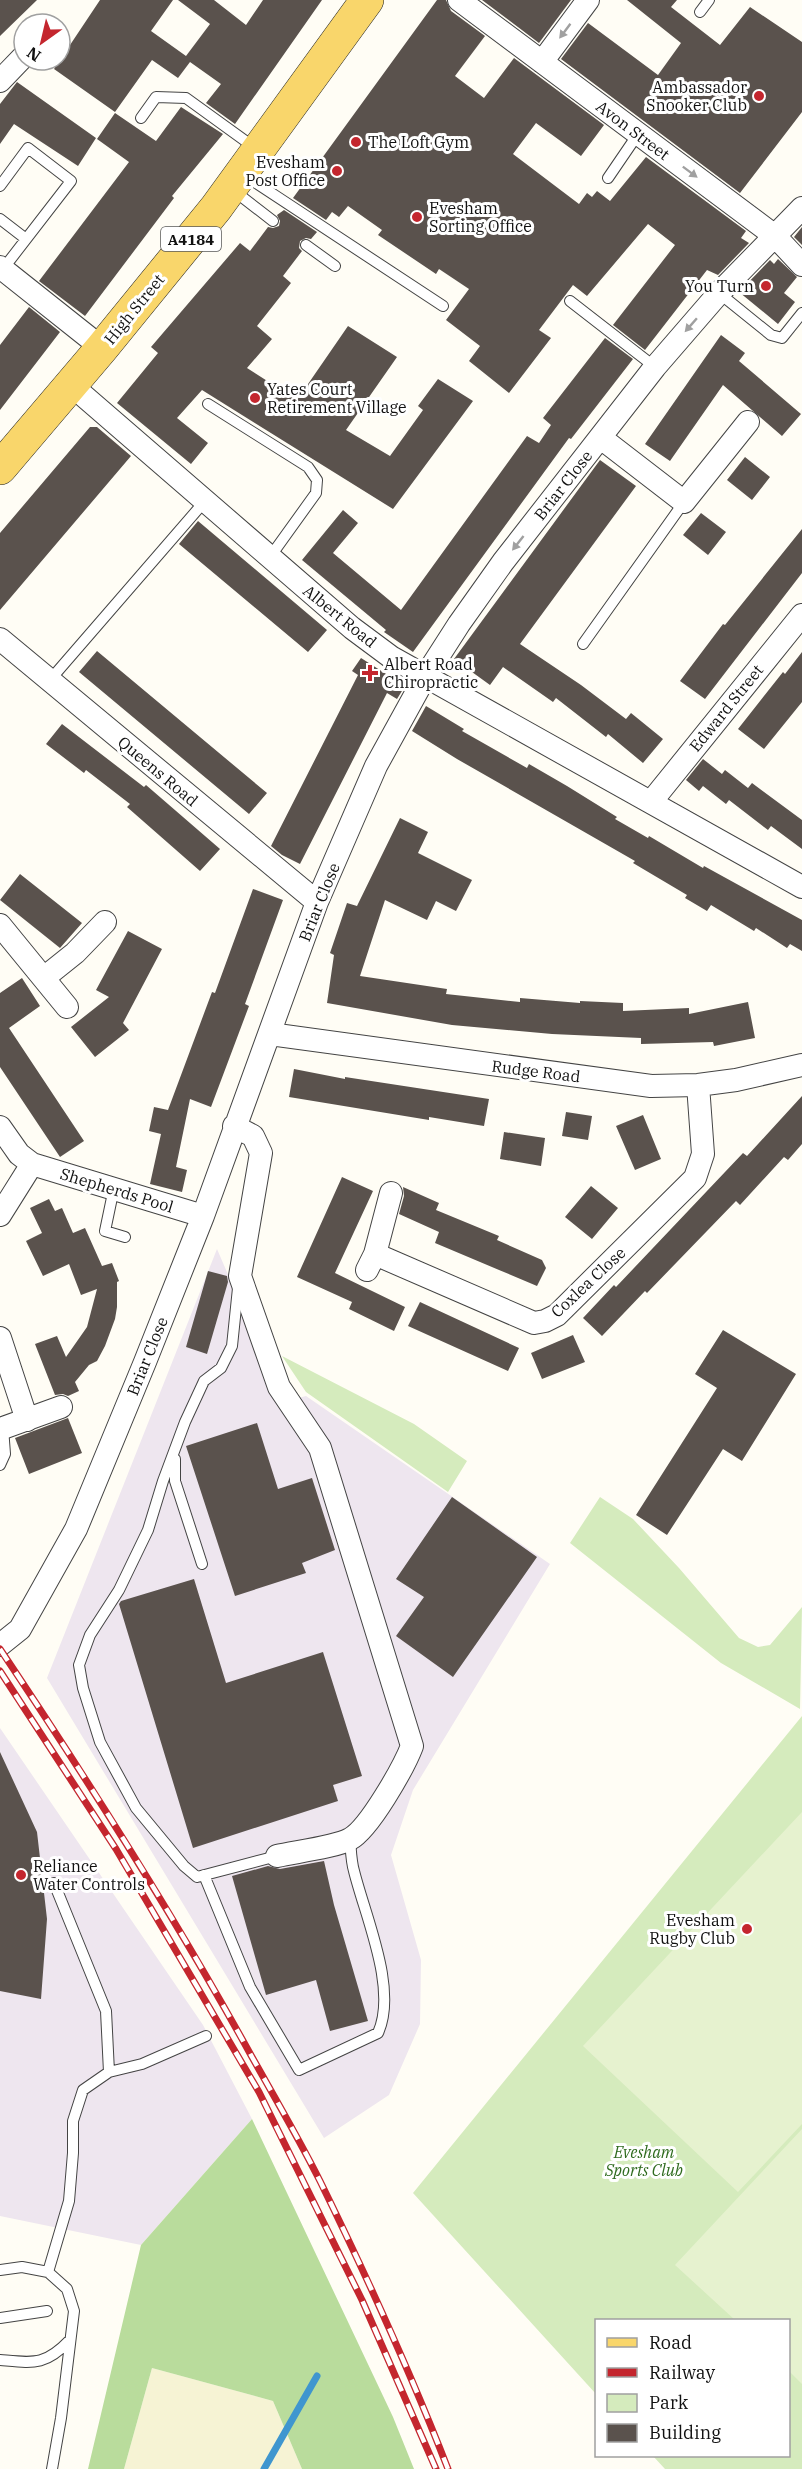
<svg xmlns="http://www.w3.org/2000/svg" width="802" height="2469" font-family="'IBM Plex Serif',serif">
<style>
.industrial{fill:#eee6ef}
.farmland{fill:#f6f3d4}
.green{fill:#d5ebbd}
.forest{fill:#b9dc9c}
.pitch{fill:#e6f2cf}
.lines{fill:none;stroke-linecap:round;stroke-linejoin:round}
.stream{stroke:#3f96cf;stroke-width:7}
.building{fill:#5a524d}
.service-casing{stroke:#444;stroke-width:12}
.minor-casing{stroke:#444;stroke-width:24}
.primary-casing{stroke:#222;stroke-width:34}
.service{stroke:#fff;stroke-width:10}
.minor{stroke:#fff;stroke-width:22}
.primary{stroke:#f9d66b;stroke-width:33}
.rail-casing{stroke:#c4262e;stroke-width:7}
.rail{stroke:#fff;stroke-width:4.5;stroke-dasharray:14;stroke-linecap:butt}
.oneway{fill:#a0a0a0}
.poi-dot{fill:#c4262e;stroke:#fff;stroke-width:2}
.labels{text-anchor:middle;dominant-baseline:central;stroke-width:6;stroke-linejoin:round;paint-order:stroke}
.shield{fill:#fff;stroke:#585858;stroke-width:1.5}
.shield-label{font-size:15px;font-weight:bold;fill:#111}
.poi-label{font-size:16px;fill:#111;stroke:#fff;text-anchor:start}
.street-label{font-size:16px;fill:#111;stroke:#fff}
.park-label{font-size:16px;font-style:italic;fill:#2f6b1f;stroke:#fff}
</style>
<rect width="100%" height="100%" fill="#fffdf5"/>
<path class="industrial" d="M217,1249l66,153 23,-6 244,168 -137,226 -22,65 30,105 -1,64 -31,71 -65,43 -277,-460z
M0,1728l203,297 49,94 -111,126 -141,-29z"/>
<path class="farmland" d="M152,2368l121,33 29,68h-178z"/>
<path class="green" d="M282,1356l132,68 53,37 -19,31 -142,-100z
M600,1497l33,22 46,49 60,70 19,9 12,-2 32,-38 -2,102 -79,-46 -151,-120z
M802,1716v753h-137l-12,-13h135v-136h-192v74l-183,-201z"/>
<path class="forest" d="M252,2119l141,298 21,52h-112l-29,-68 -121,-33 -28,101h-36l53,-224z"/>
<path class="pitch" d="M802,1812v312l-64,68 -155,-146z
M802,2129v255l-13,-13 -1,-51h-53l-60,-55z"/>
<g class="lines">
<path class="stream" d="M264,2469l53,-93"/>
</g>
<path class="building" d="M0,0h37l-37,36z
M100,0h73l-22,31 35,25 24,-32 -32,-24h36l32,25 17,-25h59l-87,124 -29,-21 15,-19 -31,-22 -12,16 -26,-18 -37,52 -61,-43z
M437,0h9l5,11 34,25 -30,40 29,22 30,-40 90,67 -23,31 -45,-33 -23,31 66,50 8,-11 5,4 5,-6 13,10 36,-44 100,74 -5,7 8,5 -31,32 -11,-5 -62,80 -32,-25 62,-80 -27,-21 -61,72 -14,-11 -34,45 12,8 -42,55 -40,-32 11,-15 -34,-26 23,-31 -30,-20 -3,5 -58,-39 4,-5 -34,-24 -9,11 -7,-5 -6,8 -33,-22z
M482,0h89l-32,43z
M627,0h50l-6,7 49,38 30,-38 52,35v70l-62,81 -179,-134 27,-36 70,52 23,-32z
M17,82l79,56 -18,28 -64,-42 -14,20v-40z
M181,107l42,27 -51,62 2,2 -89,118 -46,-35 90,-119 -32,-23 18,-26 41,28z
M284,210l33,22 -6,7 -5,-1 -6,3 -1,7 3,3 -19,25 8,7 -34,43 15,13 -25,29 50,32 51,-74 49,31 -51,73 44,26 33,-46 -5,-4 20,-27 35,22 -80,108 -191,-119 -25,28 31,25 -17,21 -74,-61 41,-50 -7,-6 89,-104 10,8 18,-24 5,1 6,-2 1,-5 -3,-6z
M802,227v18l-8,-8z
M778,259l19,18 -13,16 11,9 -17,22 -39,-32 31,-32 4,4z
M29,307l31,25 -60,78v-65z
M721,335l24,18 -6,8 62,53 -19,22 -59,-51 -53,76 -25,-17z
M605,338l28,21 -62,80 -2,-1 -156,214 -29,-20 2,-2 -84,-70 41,-50 15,13 -25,30 68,57 126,-174 12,7 12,-18 -8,-7z
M90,427h7l34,29 -131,154v-77z
M745,457l25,20 -18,23 -25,-20z
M600,460l36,26 -116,158 61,41 45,34 5,-6 32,26 -20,24 -35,-29 -2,3 -50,-39 -3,4 -50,-35 -13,18 -36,-26z
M701,513l25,19 -18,23 -25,-20z
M198,521l129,109 -19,22 -129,-108z
M802,529v44l-97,126 -25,-18 43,-57 2,1z
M97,651l170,142 -18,21 -170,-142z
M802,652v50l-38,47 -26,-20 45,-57 2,2z
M361,658l44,28 -8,13 -10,-6 -87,171 -18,-9 -11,-9 87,-171 -6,-4z
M426,706l38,23 -2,2 65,37 2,-4 38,22 50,31 -2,2 33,19 1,-2 54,32 1,-2 98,54v31l-12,-7 -3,4 -31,-20 -2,3 -43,-26 -4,6 -22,-13 2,-3 -54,-32 2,-2 -178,-102 -45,-28z
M62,724l82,63 2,-2 74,64 -20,22 -73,-64 3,-3 -44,-34 -2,3 -38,-29z
M703,759l19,15 3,-4 23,18 4,-5 50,37v29l-31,-23 -3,4 -39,-30 -3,4 -23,-18 -4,5 -13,-11z
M400,818l28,14 -10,21 54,27 -16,31 -20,-10 -9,19 -42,-20 -25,76 87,13 -1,5 74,8v-4l60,5v-2l43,2v8l66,-3v6l59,-12 7,36 -41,8 -1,-4 -72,2v-6l-89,-4 -100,-9 -125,-22 7,-48 -4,-2 17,-50 10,3z
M20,874l62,49 -22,25 -60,-48z
M253,889l30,11 -38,104 4,2 -38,101 -21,-8 -14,68 11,3 -5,22 -32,-8 11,-50 -12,-3 5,-24 14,3 44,-118 3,1z
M128,931l34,18 -39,74 6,7 -34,27 -24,-30 38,-30 -13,-7z
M22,978l18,28 -31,22 75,113 -24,16 -60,-90v-74z
M294,1069l51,10v-2l144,22 -5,27 -55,-9v3l-140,-23z
M802,1096v48l-14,16 -4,-3 -44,48 -4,-4 -89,92 -2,-2 -43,45 -19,-18 31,-33 2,2 127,-134 4,3z
M566,1112l26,4 -4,24 -26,-4z
M643,1115l18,44 -26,11 -19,-44z
M504,1132l41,6 -4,28 -41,-7z
M342,1177l31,14 -38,82 70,34 -11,24 -45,-22 3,-7 -55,-25z
M591,1186l27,22 -26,31 -27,-22z
M403,1187l36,16 -3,7 63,26 -2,4 45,20 4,8 -9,18 -102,-43 4,-11 -40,-18 5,-18z
M49,1199l6,12 7,-3 11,25 12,-5 17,38 10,-3 7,18 -2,1v25l-2,12 -10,27 -8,15 -8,4 -14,17 4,9 -11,5 -5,-2 -8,1 -20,-51 22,-8 9,21 21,-30 10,-38 -16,6 -12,-31 -26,12 -17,-35 16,-8 -12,-25z
M208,1271l19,5 1,6 -21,72 -21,-7z
M420,1302l99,46 -11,23 -100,-45z
M723,1330l73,44 -54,87 -19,-12 -56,86 -31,-20 81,-127 -22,-14z
M573,1335l12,27 -43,17 -11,-26z
M68,1418l14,35 -53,21 -14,-36z
M257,1423l21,66 34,-11 23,72 -33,13 4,10 -71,23 -49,-150z
M452,1497l85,60 -84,120 -57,-41 28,-39 -28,-18z
M194,1579l32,104 97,-31 39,124 -29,9 5,16 -145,47 -74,-244 2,-3z
M0,1752l37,80 10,87 -6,80 -41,-8z
M324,1861l10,44 34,116 -38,10 -14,-51 -50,15 -34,-119 36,-10 12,3z"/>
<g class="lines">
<defs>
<path id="service" d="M700,12l9,-12
M141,118l15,-21 30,1 69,50
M244,175l199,131
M608,178l30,-44
M0,186l28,-38 43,33 -68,88
M233,190l40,31
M0,219l26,20
M306,245l29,21
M719,293l52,42 11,3 20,-25
M570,301l85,66
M208,404l100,63 9,13 -1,13 -46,64
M583,644l101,-142
M50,680l155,-179
M114,1188l-9,43 20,6
M238,1288l-6,58 -11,22 -17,13 -19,41 -22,59 -15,49 -29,60 -29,45 -11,30 4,23 17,54 36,66 48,58 13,11 80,-21
M175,1459v22l27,83
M0,1465l5,-11 -2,-26
M204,1875l46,112 49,83 79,-37c20,-44 -13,-117 -24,-162 -3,-10 -3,-21 -4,-32
M54,1883l52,128 3,61
M0,2270l22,-3 26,5 19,17 7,22 -13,107 -9,51
M48,2272l21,-71 4,-48v-32l10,-31 26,-18 33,-8 64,-28
M0,2318l47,-7
M0,2360c34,3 45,6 70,-20"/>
<path id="minor" d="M459,0l316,236 27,29
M542,62l46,-62
M0,81l23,-24
M0,267l102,81
M70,384l282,244 39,29 411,230
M601,438l83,64 64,-80
M0,639l317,263
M651,802l151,-187
M0,925l67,82
M45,977l30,-24 30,-31
M270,1034l381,52 47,-1 38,-5 66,-15
M234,1126l19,10 8,17 -21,123 39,111 41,61 92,298c-8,21 -43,83 -62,93 -14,8 -56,13 -73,17
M0,1127l19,27 13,10 171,52
M0,1215l32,-51
M375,1254l159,69 11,-2 12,-6 138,-137 8,-24 -5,-69
M367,1270l8,-16 16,-61
M0,1338l27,82
M3,1428l58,-21
M0,1645l20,-16 56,-100 69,-167 58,-146 114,-314 59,-136 49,-89 34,-53 44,-62 152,-195 64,-74 83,-85"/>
<path id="primary" d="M0,468l102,-120 114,-140 151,-208"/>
</defs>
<use href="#service" class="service-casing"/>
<use href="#minor" class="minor-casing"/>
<use href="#primary" class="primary-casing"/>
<use href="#service" class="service"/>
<use href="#minor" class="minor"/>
<use href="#primary" class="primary"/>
<defs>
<path id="rail" d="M0,1649c89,133 175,268 252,408 23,41 47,82 68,124 46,94 90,190 128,288
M0,1671l116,178 143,243 103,208 74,169"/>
</defs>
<use href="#rail" class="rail-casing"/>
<use href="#rail" class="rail"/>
</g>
<defs><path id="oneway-solid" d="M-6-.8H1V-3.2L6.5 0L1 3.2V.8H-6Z" transform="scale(1.5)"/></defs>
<g class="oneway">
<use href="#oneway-solid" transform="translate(565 31) rotate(127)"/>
<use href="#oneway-solid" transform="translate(690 172) rotate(37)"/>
<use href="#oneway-solid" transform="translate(691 325) rotate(131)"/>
<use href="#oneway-solid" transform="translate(518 543) rotate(128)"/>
</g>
<g class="poi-dot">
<circle cx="759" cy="96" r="6"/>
<circle cx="356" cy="142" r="6"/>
<circle cx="337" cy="171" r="6"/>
<circle cx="417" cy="217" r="6"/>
<circle cx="766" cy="286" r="6"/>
<circle cx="255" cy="398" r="6"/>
<path d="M367 664h6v6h6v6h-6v6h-6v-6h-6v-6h6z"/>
<circle cx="21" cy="1875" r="6"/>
<circle cx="747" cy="1929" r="6"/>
</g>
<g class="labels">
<rect class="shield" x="161" y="227" width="60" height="24" rx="4.5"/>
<g class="shield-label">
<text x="191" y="239">A4184</text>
</g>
<g class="poi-label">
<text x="747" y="87" text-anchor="end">Ambassador<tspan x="747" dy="18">Snooker Club</tspan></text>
<text x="368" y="142">The Loft Gym</text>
<text x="325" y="162" text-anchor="end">Evesham<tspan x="325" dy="18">Post Office</tspan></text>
<text x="429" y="208">Evesham<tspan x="429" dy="18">Sorting Office</tspan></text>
<text x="754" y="286" text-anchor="end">You Turn</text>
<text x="267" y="389">Yates Court<tspan x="267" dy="18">Retirement Village</tspan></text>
<text x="384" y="664">Albert Road<tspan x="384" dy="18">Chiropractic</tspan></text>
<text x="33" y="1866">Reliance<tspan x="33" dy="18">Water Controls</tspan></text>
<text x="735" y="1920" text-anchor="end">Evesham<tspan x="735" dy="18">Rugby Club</tspan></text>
</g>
<g class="street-label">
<text transform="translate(633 130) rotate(37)">Avon Street</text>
<text transform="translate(134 309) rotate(-51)">High Street</text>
<text transform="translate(563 485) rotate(-52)">Briar Close</text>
<text transform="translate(340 616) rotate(39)">Albert Road</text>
<text transform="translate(726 708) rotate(-51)">Edward Street</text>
<text transform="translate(158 771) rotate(40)">Queens Road</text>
<text transform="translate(319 902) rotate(-68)">Briar Close</text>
<text transform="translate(536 1071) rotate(7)">Rudge Road</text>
<text transform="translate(117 1190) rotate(17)">Shepherds Pool</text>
<text transform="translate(588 1282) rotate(-43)">Coxlea Close</text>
<text transform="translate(147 1356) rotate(-68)">Briar Close</text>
</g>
<g class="park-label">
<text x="644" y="2152">Evesham<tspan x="644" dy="18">Sports Club</tspan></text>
</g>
</g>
<rect x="595" y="2319" width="195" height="138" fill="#ffffff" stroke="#a0a0a0" stroke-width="1.5"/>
<rect x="607" y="2338" width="30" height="9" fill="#f9d66b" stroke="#a0a0a0" stroke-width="1.5"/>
<text x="649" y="2349" font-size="18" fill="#111111">Road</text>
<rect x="607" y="2368" width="30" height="9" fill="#c4262e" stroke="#a0a0a0" stroke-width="1.5"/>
<text x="649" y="2379" font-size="18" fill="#111111">Railway</text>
<rect x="607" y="2394" width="30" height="18" fill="#d5ebbd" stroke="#a0a0a0" stroke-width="1.5"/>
<text x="649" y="2409" font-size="18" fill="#111111">Park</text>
<rect x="607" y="2424" width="30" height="18" fill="#5a524d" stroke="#a0a0a0" stroke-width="1.5"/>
<text x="649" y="2439" font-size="18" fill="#111111">Building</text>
<g transform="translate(42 42) rotate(214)"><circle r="28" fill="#ffffff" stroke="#a0a0a0" stroke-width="1.5"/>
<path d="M0-4.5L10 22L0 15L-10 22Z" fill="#c4262e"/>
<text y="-9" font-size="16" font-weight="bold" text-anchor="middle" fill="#111111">N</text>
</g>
</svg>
